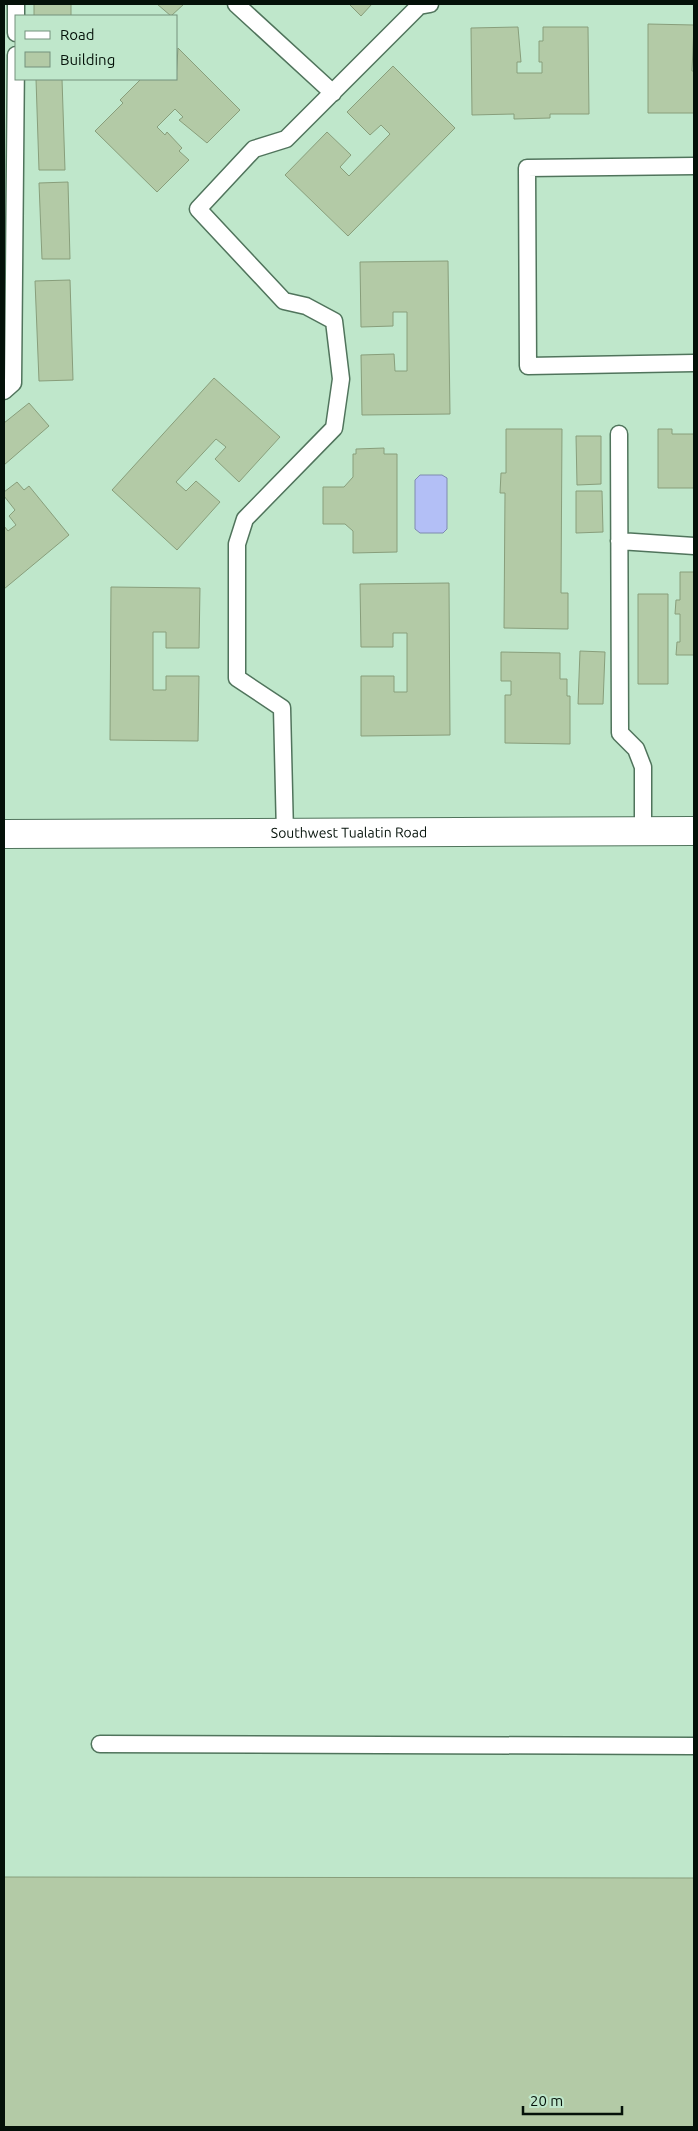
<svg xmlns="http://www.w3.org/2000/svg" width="698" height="2131" font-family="Ubuntu,sans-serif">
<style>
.water{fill:#b3bff6;stroke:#7e8baf}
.building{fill:#b3caa6;stroke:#889e7b}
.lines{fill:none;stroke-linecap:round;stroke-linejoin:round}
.service-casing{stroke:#50745c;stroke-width:19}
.secondary-casing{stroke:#50745c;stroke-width:30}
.service{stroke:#fff;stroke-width:16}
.secondary{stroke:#fff;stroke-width:28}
.labels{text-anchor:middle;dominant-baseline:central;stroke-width:5;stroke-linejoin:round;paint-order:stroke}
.street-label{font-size:14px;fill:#041109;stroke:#bfe7cb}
</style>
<rect width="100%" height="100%" fill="#bfe7cb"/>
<path class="water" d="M420,475h22l5,3v51l-4,4h-23l-5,-4v-49z"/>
<path class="building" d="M34,4h37v12h-37z
M157,4h27l-13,12z
M349,4h23l-11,12z
M648,24l46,1 -2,46h2v42h-46z
M518,27l3,35h-4v11h25v-11h-3v-21h4v-14h45l1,87h-39v4l-36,1v-5l-42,1 -1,-87z
M178,48l62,62 -33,33 -28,-23 4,-3 -8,-8 -18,18 8,8 2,-3 15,16 -3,3 10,9 -32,32 -62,-61 28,-28 -3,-3 21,-21h35z
M393,66l62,62 -107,108 -63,-61 42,-43 24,23 -11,12 9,9 41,-42 -9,-9 -11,10 -23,-23z
M36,79h26l3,91h-26z
M68,182l2,77h-28l-3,-76z
M448,261l2,153 -88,1 -1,-60 33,-1 1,17h12v-59h-14v14l-32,1 -1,-65z
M70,280l3,100 -34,1 -4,-100z
M214,378l66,59 -41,45 -24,-23 11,-12 -10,-8 -40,43 10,9 10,-10 24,21 -43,48 -65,-60z
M29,403l20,23 -45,39v-42z
M506,429h56l-1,164h7v36l-64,-1 1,-135h-5l1,-20h5z
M658,429h14v5h22v54h-36z
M576,436h25v48l-24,1z
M384,448v6h13v98l-44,1v-22l-8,-7h-22v-37h21l9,-10v-23h3v-5z
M17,482l7,8 5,-4 40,49 -65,54v-63l4,5 8,-6 -7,-9 6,-6 -11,-14v-4z
M576,491h26l1,41 -27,1z
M680,572h14v110v-27h-18l1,-13h3v-28h-5l1,-14h4z
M449,583l1,152 -89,1v-60h33v16h13v-59h-14v14h-32l-1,-63z
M111,587l89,1 -1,60h-33v-16h-13v58h13v-14h33l-1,65 -88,-1z
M638,594h30v90h-30z
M580,651l25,1 -2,52h-25z
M501,652l59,1v26h7v17h3v48l-65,-1v-48h6v-14h-10z
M4,1877l690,1v249h-690z"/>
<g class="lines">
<defs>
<path id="service" d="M16,4v29
M236,4l97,89
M694,166l-167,2 1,198 166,-3
M4,391l9,-8 3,-328
M619,434l1,299 16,16 7,18v65
M619,541l75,5
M285,834l-3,-126 -45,-30v-134l8,-25 89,-91 7,-49 -7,-58 -28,-15 -22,-5 -86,-92 56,-60 32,-10 133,-133 11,-2
M100,1744l594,2"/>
<g id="secondary">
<path id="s1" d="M4,834l690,-3"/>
</g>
</defs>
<use href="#service" class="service-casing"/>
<use href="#secondary" class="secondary-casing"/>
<use href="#service" class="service"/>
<use href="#secondary" class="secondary"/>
</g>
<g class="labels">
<g class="street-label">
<text stroke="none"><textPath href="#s1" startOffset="345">Southwest Tualatin Road</textPath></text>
</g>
</g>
<rect width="698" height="2131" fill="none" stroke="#041109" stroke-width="10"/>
<rect x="15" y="15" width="162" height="65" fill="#bfe7cb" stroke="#74917d"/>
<rect x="25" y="31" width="25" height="8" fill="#ffffff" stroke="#74917d"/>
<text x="60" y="40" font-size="15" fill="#041109">Road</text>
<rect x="25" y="52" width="25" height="15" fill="#b3caa6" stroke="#74917d"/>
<text x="60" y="65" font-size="15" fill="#041109">Building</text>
<path d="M523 2106v8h99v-8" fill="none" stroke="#041109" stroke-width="2.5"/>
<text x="530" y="2106" font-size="15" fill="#041109" stroke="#bfe7cb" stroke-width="4" paint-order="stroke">20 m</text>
</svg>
